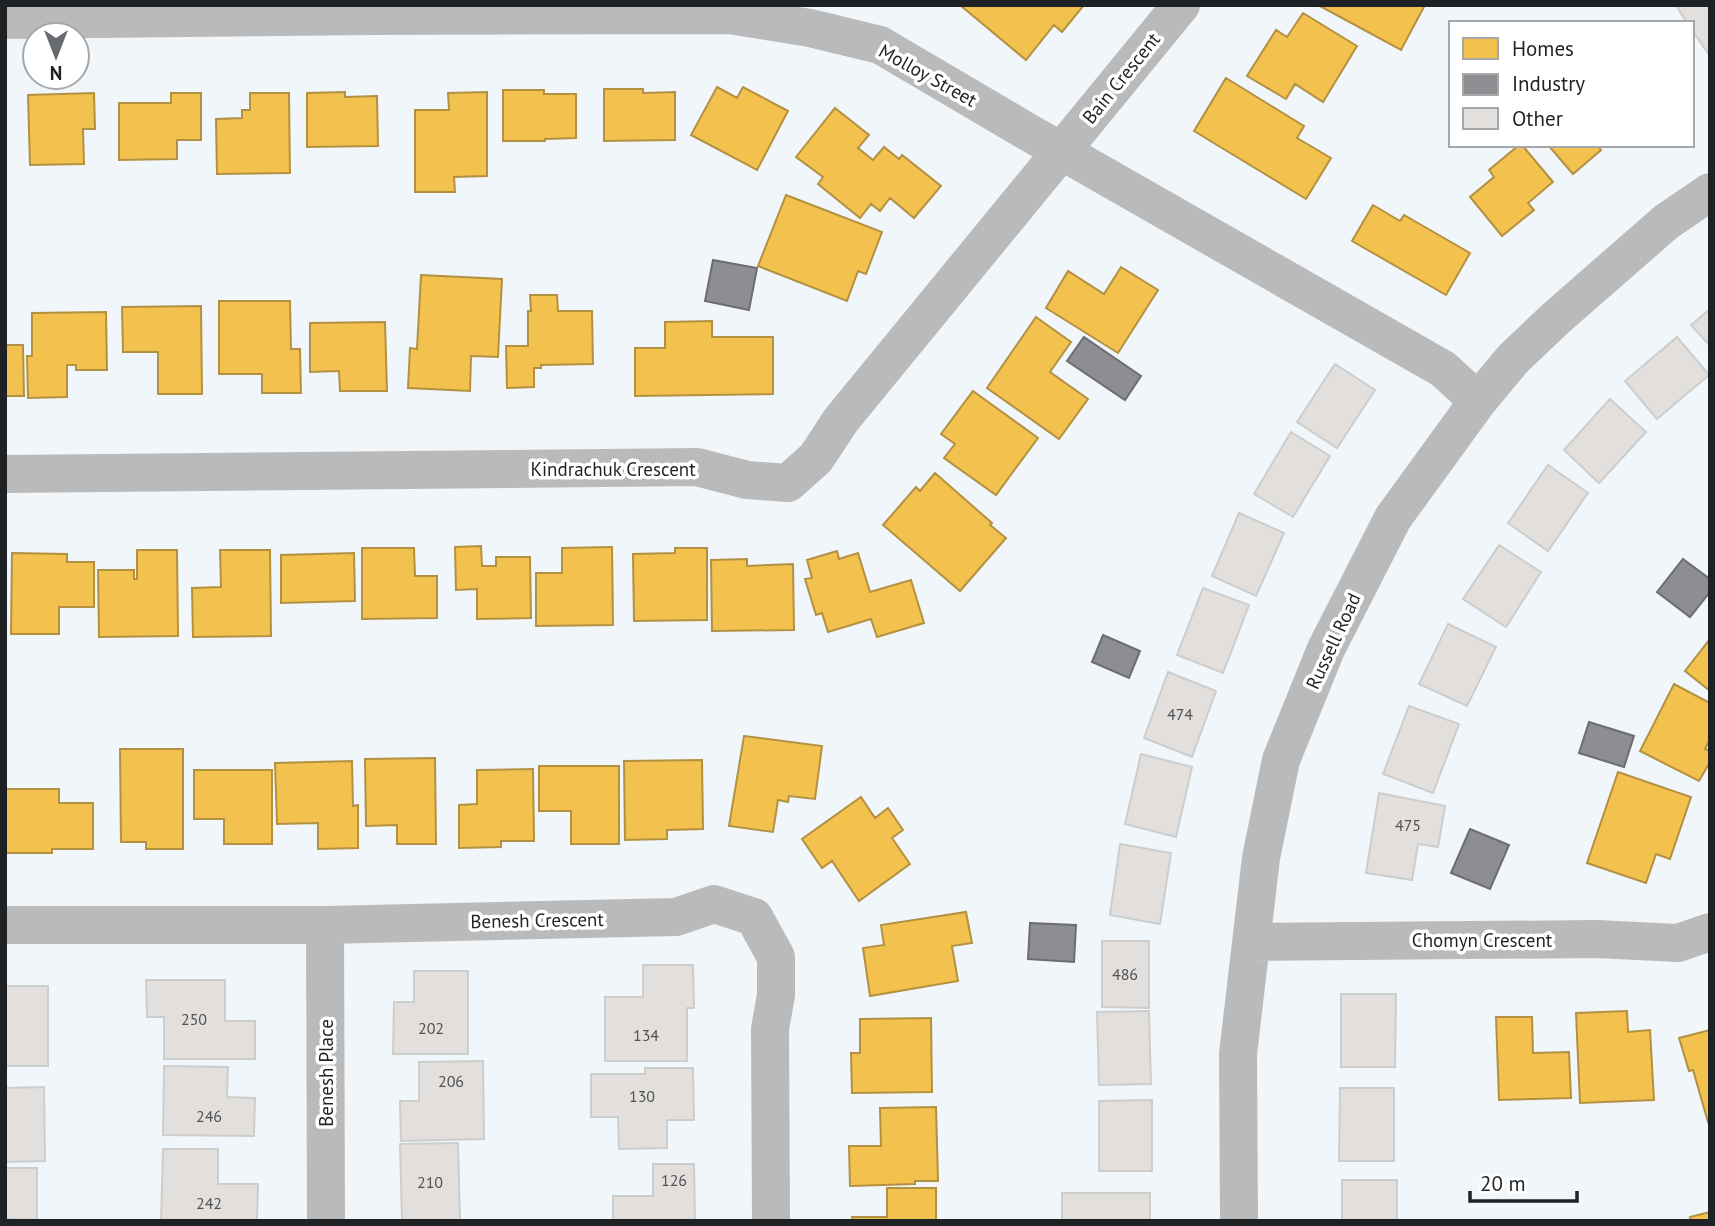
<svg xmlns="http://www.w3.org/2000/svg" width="1715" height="1226" font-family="'PT Sans',sans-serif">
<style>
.homes{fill:#f2c14e;stroke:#b39142;stroke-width:2}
.industry{fill:#8d8d92;stroke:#6c6d71;stroke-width:2}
.building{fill:#e2dfdc;stroke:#cccdcd;stroke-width:2}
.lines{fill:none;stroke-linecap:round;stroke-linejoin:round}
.minor{stroke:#bbbaba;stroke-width:38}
.labels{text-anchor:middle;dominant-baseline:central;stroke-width:7;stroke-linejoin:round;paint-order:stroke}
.number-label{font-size:16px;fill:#515254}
.street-label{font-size:19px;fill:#1f2225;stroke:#fff}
</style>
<rect width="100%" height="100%" fill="#f1f6fa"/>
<path class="homes" d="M960,5h124l-22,27 -8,-7 -28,35z
M1318,5h107l-24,45z
M1303,13l54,33 -34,56 -28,-18 -9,15 -39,-23 29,-46 11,7z
M1226,78l78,48 -7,12 34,20 -25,41 -112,-68z
M717,87l20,11 6,-11 45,24 -31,59 -66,-35z
M604,89h39v4l32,-1v48l-71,1z
M503,90h41v4h32v44l-31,1v2h-42z
M345,92v5l32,-1 1,50 -71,1v-54z
M487,92v84l-33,1 1,15h-40v-82h34l-1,-17z
M94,93l1,36h-12l1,35 -54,1 -2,-70z
M171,93h30v47h-24v19l-58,1v-57h52z
M250,93h39l1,80 -73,1 -1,-55 26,-1v-8h8z
M835,108l34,27 -11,13 15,12 11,-13 15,12 3,-4 39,31 -27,32 -24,-20 -10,13 -9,-7 -11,14 -42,-34 5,-7 -27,-20z
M1519,145h3l31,37 -25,21 6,7 -32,26 -32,-39 24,-20 -5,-7z
M1548,145h49l4,5 -28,24z
M786,195l96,37 -16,42 -8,-3 -11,30 -89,-35z
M1373,205l27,16 4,-6 66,38 -24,42 -94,-54z
M1121,267l37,23 -40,63 -72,-45 22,-37 36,23z
M421,275l81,4 -4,78 -27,-1 -1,35 -62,-3 2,-40 7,1z
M530,295h27l1,16h34l1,53 -52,1v3h-7v19l-27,1 -1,-42h22v-35h3z
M219,301h71l1,48h9l1,44h-39v-19h-43z
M201,306l1,88h-44v-42h-35l-1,-45z
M106,312l1,58h-31v-5h-9v32l-39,1 -1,-42h5v-43z
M1036,317l35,25 -21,30 38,27 -29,40 -72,-51z
M712,321v16h61v57l-138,2v-48h30v-26z
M385,322l2,69h-47l-1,-20 -29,1v-49z
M5,345h18l1,51h-19z
M973,391l65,47 -42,57 -52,-37 11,-14 -14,-10z
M935,473l57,50 -2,2 16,13 -46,53 -77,-66 33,-38 4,4z
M481,546l1,20h14v-9h34l1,61 -54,1v-30l-21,1 -1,-43z
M612,547l1,78 -77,1v-53h26v-25z
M362,548h52l1,28h22v42l-75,1z
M675,548h32v72l-73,1 -1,-67 42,-1z
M137,550h40l1,86 -79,1 -1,-67h36v9h3z
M220,550h50l1,86 -78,1 -1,-49 29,-1z
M837,551l2,8 19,-6 12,39 41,-12 13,43 -47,14 -6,-18 -43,13 -6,-19 -6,2 -11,-36 7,-1 -5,-18z
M12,553l55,1v8h27v45h-35v27h-48z
M354,553l1,48 -74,2v-48z
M747,559v7l46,-2 1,66 -82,1 -1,-71z
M1710,639v52l-25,-20z
M1674,684l36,19v36l-5,10 5,2v11l-11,19 -59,-30z
M744,736l78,10 -7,53 -26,-3 -1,6 -10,-2 -5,32 -44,-6z
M120,749h63v100h-37v-7h-25z
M435,758l1,86h-39v-19l-31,1 -1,-67z
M702,760l1,69 -36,1v9l-42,1 -1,-79z
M352,761l1,45 5,-1v43l-40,1v-26l-41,1 -2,-61z
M539,766h80v78h-48v-33h-32z
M533,769l1,72h-33v6l-42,1v-43l18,-1v-34z
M194,770h78v74h-48v-25h-30z
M1618,772l73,25 -21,62 -14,-5 -10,29 -59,-20z
M6,789h53v14h34v46h-41v4h-46z
M861,797l14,21 13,-10 15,22 -11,8 18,26 -51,37 -27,-40 -10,7 -20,-29z
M966,912l6,31 -20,3 6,35 -88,15 -7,-48 21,-3 -3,-20z
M1627,1011l1,21 22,-2 4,70 -74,3 -4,-90z
M1496,1017h36l1,36 36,-1 2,46 -72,2z
M931,1018l1,74 -80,1 -1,-40h9v-34z
M1710,1030v91l-2,1 -15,-52 -4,1 -10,-33z
M936,1107l2,74h-23v3l-65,2 -1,-40h32l-1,-38z
M887,1188h49v33h-83l-1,-4h35z
M1710,1212v9h-19l-1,-4z"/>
<path class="industry" d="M713,260l44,8 -8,42 -44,-9z
M1084,337l57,39 -16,24 -58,-39z
M1683,559l27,20v13l-20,25 -33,-25z
M1103,635l37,16 -11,27 -37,-16z
M1589,722l45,14 -10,31 -45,-14z
M1470,829l39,16 -19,44 -39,-16z
M1030,923l46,2 -2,37 -46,-3z"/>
<path class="building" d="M1676,5h34v51l-18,-26v-7h-5z
M1710,309v37l-19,-21z
M1677,337l32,38 -52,44 -32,-38z
M1335,364l40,26 -38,58 -40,-26z
M1610,399l36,33 -47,51 -35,-33z
M1291,432l39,24 -37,61 -39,-23z
M1548,465l40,28 -40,58 -40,-28z
M1239,513l45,20 -28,63 -44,-20z
M1499,545l42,27 -35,55 -43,-28z
M1203,588l46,17 -26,68 -46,-18z
M1448,624l48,23 -29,59 -48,-22z
M1168,672l48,19 -24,66 -48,-19z
M1409,706l50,18 -26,69 -50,-19z
M1141,754l51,13 -16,70 -51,-13z
M1379,793l66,13 -7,41 -20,-3 -6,36 -46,-7z
M1120,844l51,9 -11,71 -50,-9z
M1102,941h47v67l-47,-1z
M643,965h50l1,43h-7v53h-82v-64h38z
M414,971h54v83h-75l1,-52h20z
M146,980h79v41h30v38h-91v-42h-17z
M5,986h43v80h-43z
M1341,994h55l-1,73h-54z
M1149,1011l2,73 -52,1 -2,-73z
M483,1061l1,78 -83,2 -1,-40h19v-39z
M164,1066l64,1 -1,30 28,1 -1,38 -91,-1z
M645,1068h48l1,52h-27v28l-48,1 -1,-32h-27v-43h54z
M44,1087l1,74 -40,1v-74z
M1340,1088h54v73h-55z
M1152,1100v71h-53v-70z
M458,1143l2,78h-58l-2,-77z
M163,1149h55v35h40l-1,37h-96z
M653,1164h41l1,57h-82v-25h40z
M5,1168h32v52l-32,-1z
M1342,1180h55v41h-55z
M1062,1193h88v28h-88z"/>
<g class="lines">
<path class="minor" d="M5,20l368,-4 356,-1 81,13 70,17 146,86 417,238 35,32
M5,474l692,-7 50,13 41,3 28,-25 25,-38 340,-415
M5,925h320l351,-8 38,-13 40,13 22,40v38l-6,34 1,192
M325,925l1,296
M1252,942l345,-3 81,4 32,-11
M1239,1221l-1,-167 23,-196 20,-98 45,-111 67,-131 85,-117 35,-42 42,-40 111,-97 44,-30"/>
</g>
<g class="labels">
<g class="number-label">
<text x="1180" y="714">474</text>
<text x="1408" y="825">475</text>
<text x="1125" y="974">486</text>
<text x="194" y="1019">250</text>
<text x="431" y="1028">202</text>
<text x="646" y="1035">134</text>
<text x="451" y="1081">206</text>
<text x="642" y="1096">130</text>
<text x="209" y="1116">246</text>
<text x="674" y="1180">126</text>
<text x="430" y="1182">210</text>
<text x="209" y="1203">242</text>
</g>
<g class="street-label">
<text transform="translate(928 75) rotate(29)">Molloy Street</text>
<text transform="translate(1121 78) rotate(-51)">Bain Crescent</text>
<text x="613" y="469">Kindrachuk Crescent</text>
<text transform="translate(1333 641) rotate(-65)">Russell Road</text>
<text transform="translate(537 920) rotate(-1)">Benesh Crescent</text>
<text x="1482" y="940">Chomyn Crescent</text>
<text transform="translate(326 1073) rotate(-90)">Benesh Place</text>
</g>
</g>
<rect width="1715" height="1226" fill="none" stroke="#1f2225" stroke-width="14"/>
<rect x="1449" y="21" width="245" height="126" fill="#ffffff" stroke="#a5a7a8" stroke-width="2"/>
<rect x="1463" y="38" width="35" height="21" fill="#f2c14e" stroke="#a5a7a8" stroke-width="2"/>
<text x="1512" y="56" font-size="21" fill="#1f2225">Homes</text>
<rect x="1463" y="74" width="35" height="21" fill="#8d8d92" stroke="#a5a7a8" stroke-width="2"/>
<text x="1512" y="91" font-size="21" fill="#1f2225">Industry</text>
<rect x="1463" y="108" width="35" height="21" fill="#e2dfdc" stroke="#a5a7a8" stroke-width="2"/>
<text x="1512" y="126" font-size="21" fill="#1f2225">Other</text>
<g transform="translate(56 56) rotate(180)"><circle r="33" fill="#ffffff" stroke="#a5a7a8" stroke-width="2"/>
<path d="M0-5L12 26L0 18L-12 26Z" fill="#686c70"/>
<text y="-10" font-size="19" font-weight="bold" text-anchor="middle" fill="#1f2225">N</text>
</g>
<path d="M1470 1191v10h107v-10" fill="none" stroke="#1f2225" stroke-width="3.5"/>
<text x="1480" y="1191" font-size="21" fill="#1f2225" stroke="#ffffff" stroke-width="5" paint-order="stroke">20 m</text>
</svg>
